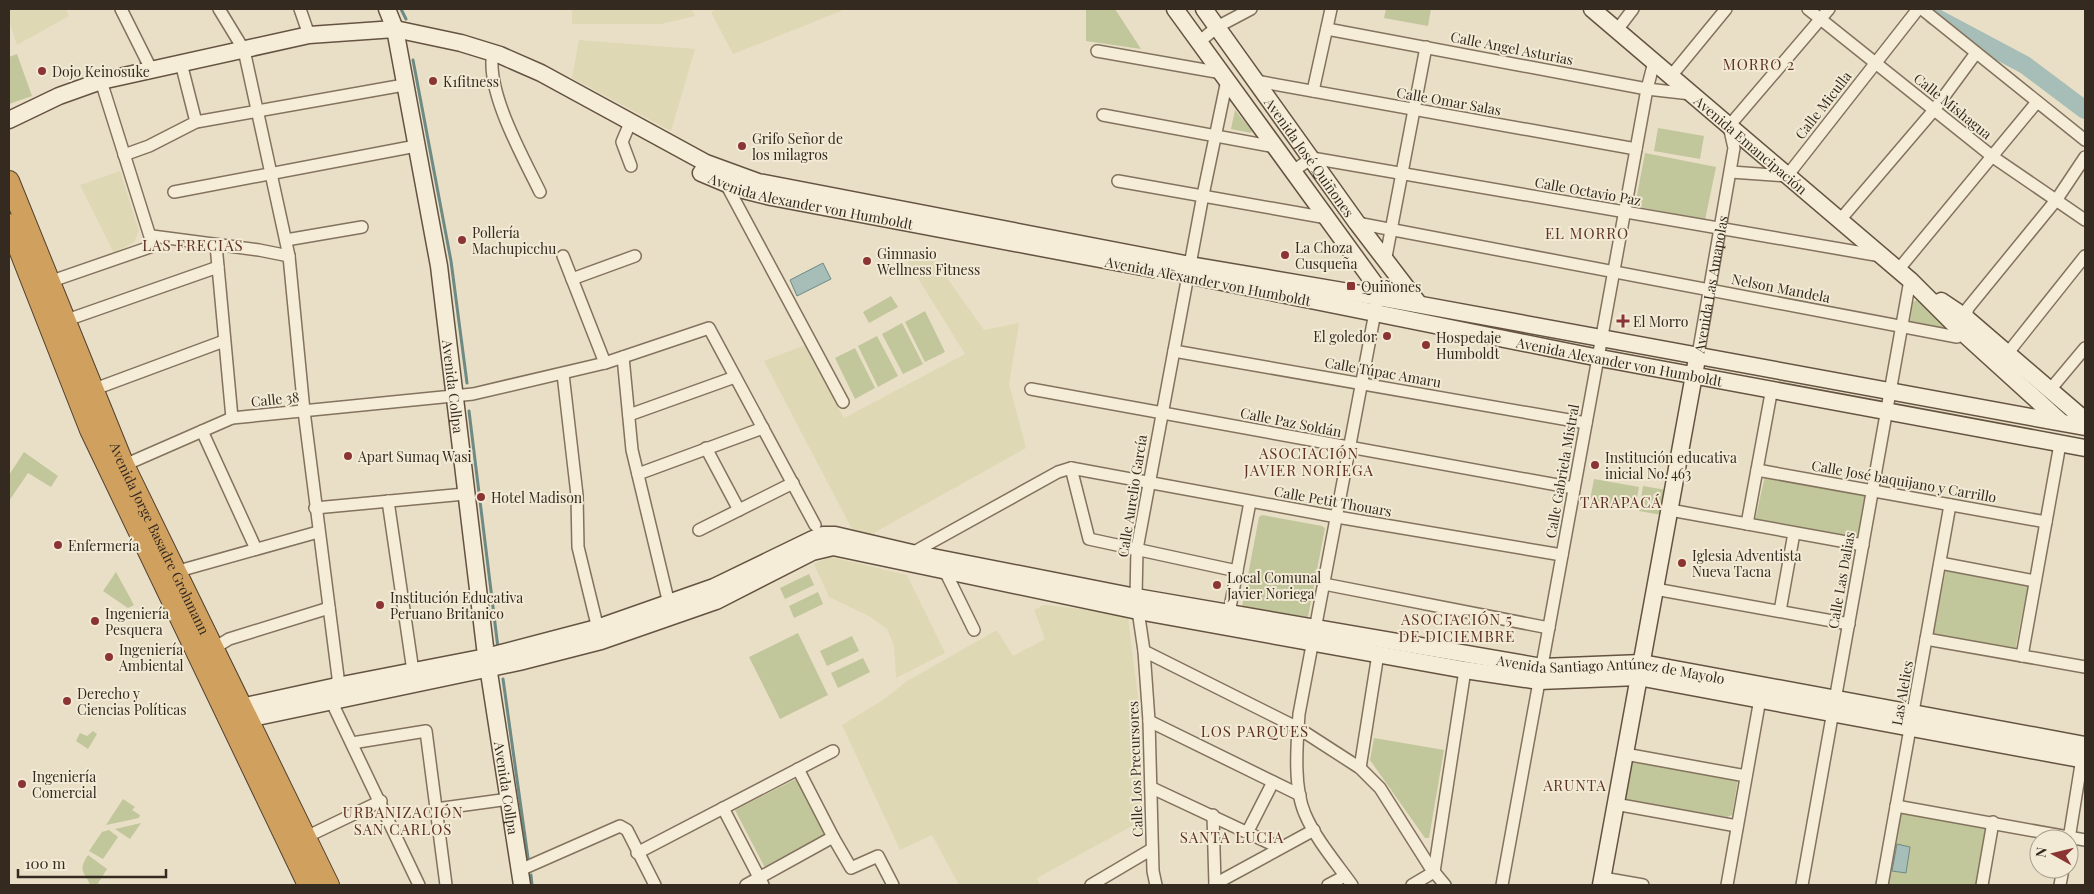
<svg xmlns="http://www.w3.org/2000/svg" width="2094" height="894" font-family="'Playfair Display',serif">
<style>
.farmland{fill:#ded8b4}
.green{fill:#c1c69b}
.water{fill:#a7bdb7;stroke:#6e8a84}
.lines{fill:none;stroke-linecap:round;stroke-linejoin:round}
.stream{stroke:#6e8a84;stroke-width:3}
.river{stroke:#a7bdb7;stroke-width:18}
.street-casing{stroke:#83725d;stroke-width:14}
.secondary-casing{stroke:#645340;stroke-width:19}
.highway-casing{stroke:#514031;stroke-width:22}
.street{stroke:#f5edd8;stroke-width:11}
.secondary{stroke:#f5edd8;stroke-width:16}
.highway{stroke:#d0a05f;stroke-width:20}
.poi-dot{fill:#8b3434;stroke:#f2ead4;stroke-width:2}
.labels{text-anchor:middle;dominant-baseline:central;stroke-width:4;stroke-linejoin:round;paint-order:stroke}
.street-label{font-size:14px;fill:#342a20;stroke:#f2ead4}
.poi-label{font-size:14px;fill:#342a20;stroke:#f2ead4;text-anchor:start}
.neighbourhood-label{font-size:15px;letter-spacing:1px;fill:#5c3023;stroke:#f2ead4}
</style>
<rect width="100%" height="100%" fill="#e9dfc6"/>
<path class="farmland" d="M9,9h57l3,7 -52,29 -8,-25z
M572,9h120l3,7 -34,8h-89z
M717,9h129l-113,45 -22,-42z
M579,40l116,9 -24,82 -99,-53z
M120,171l19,60 -5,11 -20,11 -34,-68z
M925,247l59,83 35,-7 -10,61 17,64 -156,87 -17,-4 -89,-170 41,-16 39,73 121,-64 -57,-92z
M830,557l77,18 38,78 -49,25 -2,-32 -7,-17 -18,-13 -40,-19 -15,-33z
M1044,605l45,5 39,8 11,87 2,116 -104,57 3,7h-81l-27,-50 -32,15 -58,-125 41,-25 24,-19 90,-51 16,26 32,-17 -11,-29z"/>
<path class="green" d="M1086,9h29l26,40 -55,-8z
M1386,9h45l-3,17 -44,-8z
M17,54l15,42 -23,8v-47z
M1235,110l17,21 -1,2 -20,-4z
M1658,128l46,8 -4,23 -46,-8z
M1645,153l71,14 -11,53 -70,-14z
M891,296l7,11 -29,16 -6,-11z
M1917,300h4l31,32 -39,-7 -3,-4 3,-19z
M925,311l20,41 -20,10 -20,-40z
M902,323l21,41 -20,10 -21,-40z
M877,336l21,40 -20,11 -20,-41z
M855,348l20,40 -20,11 -20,-41z
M24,452l34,24 -7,11 -23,-14 -19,28v-26z
M1765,476l100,18 -8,45 -102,-19z
M1594,479l45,8 -4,21 -45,-8z
M1643,486l23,4 -4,25 -23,-4z
M1262,515l60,11 3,2 -17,89 -66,-10 17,-90z
M1946,569l82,16 -13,66 -82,-16z
M116,572l18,33 -6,3 -25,-17z
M809,574l5,11 -29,14 -5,-11z
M818,592l5,12 -29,14 -5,-12z
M798,633l30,62 -48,24 -31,-62z
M852,636l7,15 -32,15 -7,-15z
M863,658l7,14 -32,16 -7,-15z
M93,731l4,3 -9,15 -12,-8 4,-8 7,3z
M1374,738l70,12 -15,88h-4l-55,-78z
M1631,761l107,18 -6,36 -5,2 -103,-17z
M796,779l29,57 -60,32 -30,-58z
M123,799l12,8 -3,3 8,5 -1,3 -33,7z
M1901,810l88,16 -11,59h-92z
M141,823l-11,16 -15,-10z
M109,830l9,7 -15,22 -14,-8 13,-19z
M88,855l19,14 -10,16h-7c-5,-13 -13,-13 -2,-30z"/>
<path class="water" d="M823,263l8,16 -34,17 -7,-16z
M1897,844l13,3 -4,26 -14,-2z"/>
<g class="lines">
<path class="stream" d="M401,9l5,10
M413,60l38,201 16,122
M469,411l29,237
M503,679l25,179
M531,875l1,10"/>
<path class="river" d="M1933,16l92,49 60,45"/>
<defs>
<g id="street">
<path d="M121,9l30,60"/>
<path d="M219,9l25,41 45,206 15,155 34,266 -3,32 84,176"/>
<path d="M300,9l9,26"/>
<path d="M1808,9l185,148 92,63"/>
<path d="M1922,9l163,131"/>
<path d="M1327,29l320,60 44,5"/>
<path d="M1617,30l16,-21"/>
<path d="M1199,42l18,-15 34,-18"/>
<path d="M1097,51l125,22"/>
<path d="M493,52c-8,38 30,105 47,140"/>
<path d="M181,63l15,59"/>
<path d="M1671,76l55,-67"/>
<path d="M1227,80l-24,115 -66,354 -1,48 8,54 154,77 62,40 20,20 50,79 15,18"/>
<path d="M1256,81l380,68"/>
<path d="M1313,91l18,-82"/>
<path d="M1103,115l172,32"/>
<path d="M630,123l-8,19 9,24"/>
<path d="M124,155l25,-9 47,-24 208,-37"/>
<path d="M1293,171l19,-13 569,98"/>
<path d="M1731,172l56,4 131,-167"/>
<path d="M1118,181l209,37"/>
<path d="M727,182l-1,2 117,218"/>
<path d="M174,192l242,-46"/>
<path d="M1840,220l94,-110 42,-57"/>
<path d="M1357,223l600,114 5,-5 6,-24 89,-109 28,-42"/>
<path d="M152,236l107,14 30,6"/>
<path d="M286,240l76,-13"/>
<path d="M216,245l16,173"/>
<path d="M1385,262l41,-215"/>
<path d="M1898,270l139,-168"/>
<path d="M572,279l63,-23"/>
<path d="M49,282l104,-36 -52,-165"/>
<path d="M64,321l154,-54"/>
<path d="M1174,351l412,72"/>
<path d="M2007,354l78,-98"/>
<path id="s1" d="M1698,355l36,-207 -5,-22 100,-117"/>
<path d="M623,357l9,93 38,158"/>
<path d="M605,363l104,-35 106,197"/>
<path d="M563,374l14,121 1,52 21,86"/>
<path d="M1031,389l543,99"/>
<path d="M92,390l132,-49"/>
<path d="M2049,391l36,-43"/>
<path d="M629,415l106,-38"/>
<path d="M202,431l54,118"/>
<path d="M706,448l33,62"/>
<path d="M120,467l112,-49 241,-24 132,-31 -42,-107"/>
<path d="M1071,468l18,71 148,32"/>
<path d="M1757,470l289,52"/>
<path d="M638,474l125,-46"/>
<path d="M388,501l26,177"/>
<path d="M315,508l150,-14"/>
<path d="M1670,510l193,35"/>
<path d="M1747,524l25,-136"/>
<path d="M699,530l94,-47"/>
<path d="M912,553l146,-81 13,-4 266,49 225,38"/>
<path d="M1940,563l95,18"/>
<path d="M945,571l29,59"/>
<path d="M175,572l143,-40"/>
<path d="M1324,584l225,44"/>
<path d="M1655,589l194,35"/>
<path d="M1780,611l14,-78"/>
<path d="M1229,613l21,-111"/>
<path d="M1926,639l159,28"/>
<path d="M211,650l18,-11 100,-31"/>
<path d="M1144,651l5,70 4,150 3,14"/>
<path d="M2022,656l38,-212"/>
<path d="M1149,721l151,74"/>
<path d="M352,743l74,-12 20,154"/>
<path d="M1625,754l121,22"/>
<path d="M1360,768l18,-114"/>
<path d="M1152,788l128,60"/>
<path d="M1615,804l122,22"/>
<path d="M1896,806l189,34"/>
<path d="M723,808l40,77"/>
<path d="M436,809l73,-10"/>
<path d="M1213,815l2,70"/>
<path d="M1248,831l25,-49"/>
<path d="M306,837l75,-36"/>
<path d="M833,837l18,31 27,-12 15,29"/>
<path d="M2069,839l14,-87"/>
<path d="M637,853l196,-102"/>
<path d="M520,870l100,-44 7,4 28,55"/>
<path d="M1603,878l40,7"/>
<path d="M1215,884l99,-54"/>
<path d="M746,885l87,-48 -35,-68"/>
<path d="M1091,885l61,-36"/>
<path d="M1328,885l17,-9"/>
<path d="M1352,885c-15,-21 -37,-47 -47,-71 -12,-27 -8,-71 -6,-100l77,-407"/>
<path d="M1412,885l22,-13 31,-202"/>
<path d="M1502,885l145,-796 7,-27"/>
<path d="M1727,885l33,-186"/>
<path d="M1802,885l108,-605"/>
<path d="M1882,885l68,-380"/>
<path d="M1982,885l11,-63"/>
<path d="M2060,885l3,-16"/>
</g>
<g id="secondary">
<path id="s2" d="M387,9l8,20 44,237 46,381 37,238"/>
<path d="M1175,9l202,278 1,10"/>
<path id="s3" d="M1204,9l153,214 62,81"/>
<path id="s4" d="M1592,9l318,271 52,52 99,90"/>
<path d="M9,120l50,-24 42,-15 208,-46 86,-6 66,14 39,12 41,18 165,90 52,19 432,83 188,32 707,130"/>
<path id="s5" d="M701,173l38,16 32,8 382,72"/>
<path id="s6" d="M1182,274l402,81 501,93"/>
<path d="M1941,301l24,16 120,103"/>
<path id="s7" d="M241,707l96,-21 149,-29 111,-29 117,-41 97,-47 12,-5h12l77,18 224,44 406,70 100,-4 443,82"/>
<path d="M247,719l272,-57 82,-21 115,-40 96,-49 21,-5 305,64 327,59 74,11 99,-4 447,83"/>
<path d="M1601,885l95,-521"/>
</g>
<g id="highway">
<path id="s8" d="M9,181l115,284 205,420"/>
<path d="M9,224l81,206 218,455"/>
</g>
</defs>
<use href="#street" class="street-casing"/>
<use href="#secondary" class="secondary-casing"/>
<use href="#highway" class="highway-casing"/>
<use href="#street" class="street"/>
<use href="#secondary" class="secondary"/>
<use href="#highway" class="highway"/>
</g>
<g class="poi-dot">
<circle cx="42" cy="71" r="5"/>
<circle cx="433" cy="81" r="5"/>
<circle cx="742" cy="146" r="5"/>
<circle cx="462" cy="240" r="5"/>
<circle cx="1285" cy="255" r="5"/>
<circle cx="867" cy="261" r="5"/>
<rect x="1346" y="281" width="10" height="10" rx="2.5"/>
<path d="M1620.5 313.5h5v5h5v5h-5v5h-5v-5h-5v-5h5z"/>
<circle cx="1387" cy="336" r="5"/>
<circle cx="1426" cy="345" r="5"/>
<circle cx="348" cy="456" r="5"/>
<circle cx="1595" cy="465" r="5"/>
<circle cx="481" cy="497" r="5"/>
<circle cx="58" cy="545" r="5"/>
<circle cx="1682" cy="563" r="5"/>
<circle cx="1217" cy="585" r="5"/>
<circle cx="380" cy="605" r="5"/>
<circle cx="95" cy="621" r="5"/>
<circle cx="109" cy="657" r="5"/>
<circle cx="67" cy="701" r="5"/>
<circle cx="22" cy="784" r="5"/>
</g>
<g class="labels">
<g class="street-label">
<text transform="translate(1512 48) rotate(11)">Calle Angel Asturias</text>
<text transform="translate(1449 101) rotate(10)">Calle Omar Salas</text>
<text transform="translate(1823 105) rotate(-52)">Calle Miculla</text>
<text transform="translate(1953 106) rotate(39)">Calle Mishagua</text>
<text stroke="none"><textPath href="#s4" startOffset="209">Avenida Emancipación</textPath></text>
<text stroke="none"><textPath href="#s3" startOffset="182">Avenida José Quiñones</textPath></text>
<text transform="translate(1588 191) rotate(10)">Calle Octavio Paz</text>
<text stroke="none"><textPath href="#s5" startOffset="114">Avenida Alexander von Humboldt</textPath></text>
<text transform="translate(1208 281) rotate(11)">Avenida Alexander von Humboldt</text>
<text stroke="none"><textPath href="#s1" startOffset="72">Avenida Las Amapolas</textPath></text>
<text transform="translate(1781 288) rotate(11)">Nelson Mandela</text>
<text stroke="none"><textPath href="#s6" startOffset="446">Avenida Alexander von Humboldt</textPath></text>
<text transform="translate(1383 372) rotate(10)">Calle Túpac Amaru</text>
<text stroke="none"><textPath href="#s2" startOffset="384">Avenida Collpa</textPath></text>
<text transform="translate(275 399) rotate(-6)">Calle 38</text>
<text transform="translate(1291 422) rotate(11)">Calle Paz Soldán</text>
<text transform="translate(1562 471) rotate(-80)">Calle Gabriela Mistral</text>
<text transform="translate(1904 481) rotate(10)">Calle José baquijano y Carrillo</text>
<text transform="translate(1132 496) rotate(-81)">Calle Aurelio García</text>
<text transform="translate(1333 501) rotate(10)">Calle Petit Thouars</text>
<text stroke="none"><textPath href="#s8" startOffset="388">Avenida Jorge Basadre Grohmann</textPath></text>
<text transform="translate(1841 580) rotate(-80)">Calle Las Dalias</text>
<text stroke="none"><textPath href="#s7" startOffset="1410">Avenida Santiago Antúnez de Mayolo</textPath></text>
<text transform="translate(1902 693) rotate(-80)">Las Alelies</text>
<text transform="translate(1135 769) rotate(-92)">Calle Los Precursores</text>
<text stroke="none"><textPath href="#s2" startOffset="789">Avenida Collpa</textPath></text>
</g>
<g class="poi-label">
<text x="52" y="71">Dojo Keinosuke</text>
<text x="443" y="81">K1fitness</text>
<text x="752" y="138">Grifo Señor de<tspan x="752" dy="16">los milagros</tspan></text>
<text x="472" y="232">Pollería<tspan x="472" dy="16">Machupicchu</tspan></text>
<text x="1295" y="247">La Choza<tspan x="1295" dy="16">Cusqueña</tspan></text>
<text x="877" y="253">Gimnasio<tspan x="877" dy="16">Wellness Fitness</tspan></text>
<text x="1361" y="286">Quiñones</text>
<text x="1633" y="321">El Morro</text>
<text x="1377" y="336" text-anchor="end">El goledor</text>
<text x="1436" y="337">Hospedaje<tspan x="1436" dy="16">Humboldt</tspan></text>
<text x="358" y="456">Apart Sumaq Wasi</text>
<text x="1605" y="457">Institución educativa<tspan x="1605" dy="16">inicial No. 463</tspan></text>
<text x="491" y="497">Hotel Madison</text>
<text x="68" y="545">Enfermería</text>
<text x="1692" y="555">Iglesia Adventista<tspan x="1692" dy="16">Nueva Tacna</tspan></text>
<text x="1227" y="577">Local Comunal<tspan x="1227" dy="16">Javier Noriega</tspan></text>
<text x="390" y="597">Institución Educativa<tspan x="390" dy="16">Peruano Britanico</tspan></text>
<text x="105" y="613">Ingeniería<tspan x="105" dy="16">Pesquera</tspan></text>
<text x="119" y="649">Ingeniería<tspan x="119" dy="16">Ambiental</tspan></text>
<text x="77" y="693">Derecho y<tspan x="77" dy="16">Ciencias Políticas</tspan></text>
<text x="32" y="776">Ingeniería<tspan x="32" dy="16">Comercial</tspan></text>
</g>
<g class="neighbourhood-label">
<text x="1759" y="64">MORRO 2</text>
<text x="1587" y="233">EL MORRO</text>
<text x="193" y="245">LAS FRECIAS</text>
<text x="1309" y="453">ASOCIACIÓN<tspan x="1309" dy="17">JAVIER NORIEGA</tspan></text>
<text x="1621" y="502">TARAPACÁ</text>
<text x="1457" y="619">ASOCIACIÓN 5<tspan x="1457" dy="17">DE DICIEMBRE</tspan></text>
<text x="1255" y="731">LOS PARQUES</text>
<text x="1575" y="785">ARUNTA</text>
<text x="403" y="812">URBANIZACIÓN<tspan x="403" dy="17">SAN CARLOS</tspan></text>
<text x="1232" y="837">SANTA LUCIA</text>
</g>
</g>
<rect width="2094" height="894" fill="none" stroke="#342a20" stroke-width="20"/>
<g transform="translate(2054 854) rotate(278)"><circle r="24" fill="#f2ead4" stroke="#a69d8c"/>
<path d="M0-4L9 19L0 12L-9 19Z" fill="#8b3434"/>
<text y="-8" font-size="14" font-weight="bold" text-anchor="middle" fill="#342a20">N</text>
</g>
<path d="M18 869v8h148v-8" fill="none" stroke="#342a20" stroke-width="2.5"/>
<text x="25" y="869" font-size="15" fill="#342a20" stroke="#f2ead4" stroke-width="4" paint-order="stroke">100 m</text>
</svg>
